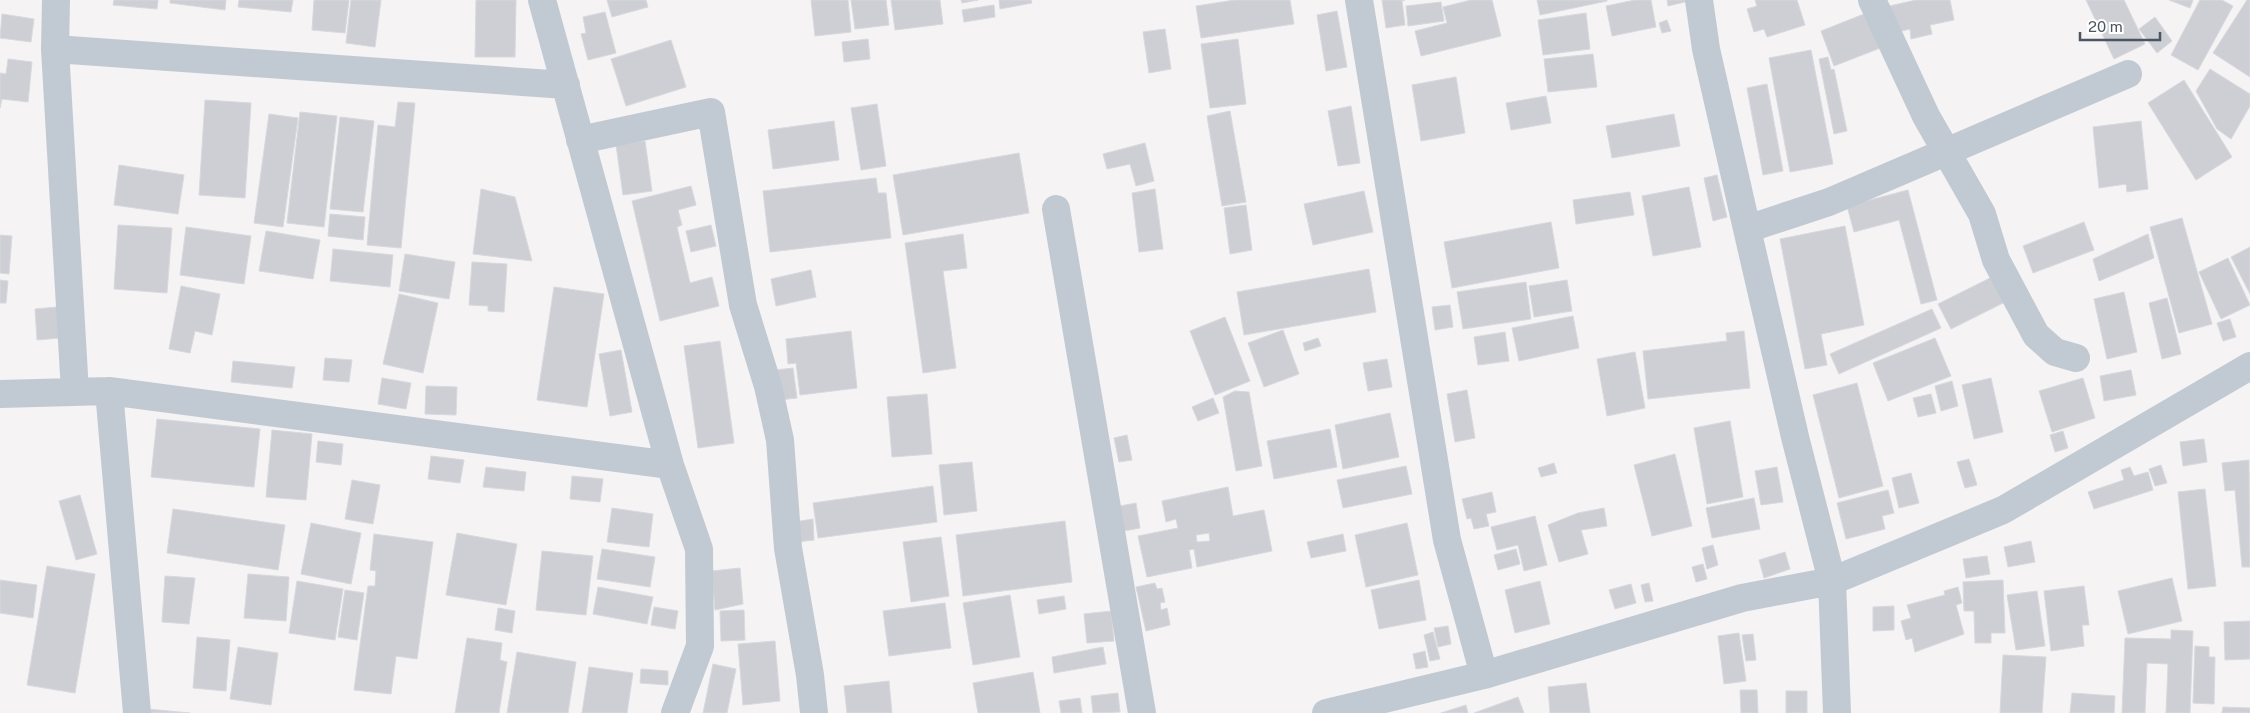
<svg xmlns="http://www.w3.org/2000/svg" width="2250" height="713" font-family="'Public Sans',sans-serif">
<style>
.building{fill:#cdcfd5;stroke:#d7d9de;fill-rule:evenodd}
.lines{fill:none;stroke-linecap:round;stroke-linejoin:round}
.minor{stroke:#c1cad2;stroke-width:28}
</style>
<rect width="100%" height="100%" fill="#f5f3f3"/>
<path class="building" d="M114,0h44l-1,9 -44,-4z
M170,0h56l-1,10 -55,-7z
M239,0h54l-2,12 -53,-5z
M314,0h35l-4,33 -33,-3z
M351,0h30l-6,47 -29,-4z
M476,0h40l-1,57h-40z
M607,0h39l2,7 -36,10z
M811,0h37l3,32 -36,4z
M851,0h35l3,25 -34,4z
M891,0h49l3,24 -48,6z
M961,0h17l-16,3z
M999,0h32l1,3 -32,6z
M1235,0h55l4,24 -93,14 -5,-32z
M1382,0h23l-3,1 3,24 -19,3z
M1471,0h21l9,36 -80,20 -6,-25 32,-8 -4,-16z
M1537,0h70v1l-67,14z
M1635,0h16l5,27 -44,9 -6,-30z
M1667,0h21l1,1 -21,5z
M1755,0h42l8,25 -38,12 -3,-8 -10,3 -7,-23 10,-3z
M1916,0h34l4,20 -24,5 2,9 -21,5 -1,-10 -20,5 -5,-27z
M2086,0h38l21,44 -31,15z
M2169,0h24l-3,8z
M2200,0h22l11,6 -35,64 -27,-15z
M2247,0h3v77l-37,-24z
M1441,2l3,19 -36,5 -2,-20z
M994,5l1,12 -31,5 -2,-12z
M1874,10l14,35 -54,21 -13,-35z
M1337,11l10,56 -21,4 -9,-56z
M605,12l11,41 -28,7 -7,-26 5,-1 -3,-16z
M1586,13l4,36 -47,6 -5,-35z
M2,14l32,5 -3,23 -31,-4z
M2155,17l17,24 -15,12 -18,-24z
M1667,20l4,11 -9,2 -3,-10z
M1165,29l6,40 -22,4 -6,-41z
M868,39l2,20 -26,3 -2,-20z
M1238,39l8,65 -36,4 -9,-64z
M671,40l15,47 -60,19 -15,-47z
M1811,50l22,114 -43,8 -21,-114z
M1593,54l4,33 -49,5 -4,-33z
M1828,57l3,13 3,-1 13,62 -13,3 -15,-75z
M8,59l24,3 -4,40 -26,-3 -2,9v-35l6,1z
M2210,69l40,25v12l-19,33 -14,-10 -21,-38z
M1456,77l9,56 -44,8 -9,-56z
M2184,80l48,77 -36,23 -48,-77z
M1767,84l16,87 -20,4 -16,-87z
M1546,96l5,27 -40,7 -5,-27z
M205,100l46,3 -6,95 -46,-3z
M398,102l17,1 -14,145 -34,-3 11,-120 17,2z
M877,104l9,62 -25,4 -10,-62z
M1351,106l9,57 -22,3 -10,-55z
M1230,111l16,91 -24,4 -15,-90z
M300,112l37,4 -13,111 -37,-4z
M269,114l29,4 -15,109 -29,-4z
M1674,114l6,32 -68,12 -6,-32z
M340,117l34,4 -11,91 -33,-3z
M834,121l5,39 -66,9 -5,-39z
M2141,121l7,68 -21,3 -1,-8 -27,4 -6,-61z
M645,141l7,50 -29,4 -7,-50z
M1145,143l9,38 -18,5 -6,-22 -23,5 -4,-15z
M1019,153l10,60 -126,22 -10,-60z
M119,165l65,10 -6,39 -64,-9z
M1717,175l10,42 -14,4 -9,-43z
M876,178l2,15h8l5,45 -121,14 -7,-61z
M691,186l5,19 -18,5 4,15 -5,2 13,56 22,-6 7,29 -59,15 -28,-120z
M1689,187l12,60 -48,9 -11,-60z
M481,189l34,8 17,64 -59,-7z
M1155,189l8,60 -24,3 -7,-59z
M1908,190l29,110 -16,4 -22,-84 -45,12 -7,-26z
M1364,191l9,41 -60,13 -9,-41z
M1630,192l4,23 -58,9 -3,-24z
M1246,205l6,45 -22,4 -6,-46z
M330,214l35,3 -2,23 -35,-4z
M2182,218l30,106 -33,9 -29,-106z
M1551,222l8,46 -107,20 -8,-46z
M2084,222l10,28 -61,23 -10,-27z
M118,225l54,3 -5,65 -53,-4z
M711,225l5,21 -25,6 -5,-21z
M1845,226l19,99 -43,9 6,31 -22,4 -25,-130z
M186,227l65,9 -7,48 -64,-9z
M266,231l54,9 -7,39 -54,-8z
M963,234l4,34 -24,3 13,97 -33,5 -18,-130z
M2148,234l6,24 -55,23 -6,-22z
M0,235l12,1 -3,38 -9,-1z
M2250,247v47l-19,-37z
M333,249l60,6 -3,32 -60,-6z
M405,254l50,8 -6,37 -50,-8z
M2228,258l22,47 -29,14 -22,-47z
M472,262l35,2 -3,48 -16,-1v-5l-19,-1z
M1369,269l7,43 -132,23 -7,-43z
M811,270l5,27 -40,9 -5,-27z
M1996,275l13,25 -58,29 -13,-25z
M0,280l8,1 -2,22h-6z
M1567,280l5,31 -38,6 -5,-31z
M1526,282l5,37 -68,10 -6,-37z
M181,286l39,8 -8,41 -17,-4 -5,22 -21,-4z
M554,287l50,7 -17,113 -50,-7z
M2124,292l13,60 -30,7 -13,-60z
M399,294l39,9 -15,70 -40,-9z
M2167,298l14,56 -19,5 -13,-56z
M1450,305l3,22 -18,3 -3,-23z
M57,307l3,31 -23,2 -2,-31z
M1932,309l9,19 -102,46 -9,-20z
M1573,316l6,32 -60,13 -7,-33z
M1225,317l25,64 -35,14 -25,-64z
M2230,319l6,18 -13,4 -6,-18z
M1283,330l16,44 -35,13 -16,-44z
M851,331l6,57 -57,7 -4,-32 -8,1 -2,-25z
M1744,331l6,57 -102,11 -5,-48 84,-10 -1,-8z
M1505,332l4,29 -31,4 -4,-28z
M1318,338l3,8 -16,5 -2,-8z
M1935,338l16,38 -63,25 -15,-38z
M720,341l14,102 -36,5 -14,-102z
M621,350l11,62 -22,4 -11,-62z
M1635,352l10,56 -38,8 -10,-57z
M325,358l27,2 -3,22 -26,-2z
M1387,359l5,28 -24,4 -5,-28z
M233,361l62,6 -3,21 -61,-6z
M793,368l4,30 -18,2 -3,-30z
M2131,370l5,25 -32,6 -4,-25z
M382,378l29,5 -5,26 -28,-5z
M1991,378l12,54 -29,7 -12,-54z
M2083,378l12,40 -43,14 -13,-41z
M1952,381l6,25 -17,5 -6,-25z
M1857,383l26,103 -44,12 -26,-103z
M426,386l31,1 -1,28 -31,-1z
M1467,390l8,48 -20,4 -8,-48z
M1235,391l14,1 13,74 -26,5 -13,-74z
M927,394l5,60 -40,3 -5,-60z
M1931,394l5,19 -18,4 -5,-19z
M1213,398l6,15 -21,8 -6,-14z
M1390,413l9,44 -56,12 -8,-44z
M157,419l103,10 -6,58 -103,-10z
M1730,421l13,76 -36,7 -13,-76z
M1330,429l7,38 -63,12 -7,-38z
M272,430l40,4 -6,66 -40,-3z
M2063,431l5,17 -13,4 -5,-17z
M1127,435l5,25 -13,2 -5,-24z
M2204,439l3,23 -24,4 -3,-24z
M318,441l25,3 -2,21 -25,-3z
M1675,454l17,72 -40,10 -18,-71z
M431,456l33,4 -4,23 -32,-4z
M1969,459l8,26 -12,3 -8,-26z
M2249,460l1,107h-8l-7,-77 -10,1 -3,-28z
M972,462l5,49 -33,4 -5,-50z
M1554,463l3,10 -16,4 -3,-9z
M2161,465l6,18 -12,3 -6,-17z
M1406,466l6,28 -69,14 -6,-28z
M486,467l40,5 -2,19 -41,-4z
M1777,467l6,35 -22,3 -6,-34z
M2130,467l4,9 14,-4 5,18 -59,19 -6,-17 36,-12 -3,-10z
M1911,473l8,30 -20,5 -7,-30z
M572,476l31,3 -3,23 -30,-3z
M352,480l28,5 -7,39 -28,-5z
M933,486l4,36 -119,16 -5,-35z
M1228,487l5,29 31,-6 8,41 -75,16 -3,-18 -5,1 3,18 -45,9 -9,-41 40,-8 -2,-9 -10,3 -4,-21zM1209,533l1,8 -13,1 -1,-7z
M2205,489l11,97 -28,3 -10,-97z
M1888,490l6,23 -12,3 3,13 -39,10 -9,-36z
M1492,492l4,20 -10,2 3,12 -15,3 -3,-11 -4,1 -5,-20z
M80,495l17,59 -21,6 -17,-59z
M1754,498l6,31 -48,9 -6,-30z
M1136,503l4,25 -16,3 -4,-25z
M612,508l41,6 -4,33 -42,-5z
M1604,508l3,18 -26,4 7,24 -29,8 -11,-37 30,-12z
M173,509l112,16 -7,45 -111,-17z
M1535,516l12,49 -23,6 -6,-26 -21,5 -6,-23z
M813,519l1,21 -18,2 -2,-20z
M1065,521l7,61 -109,14 -7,-61z
M311,523l50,10 -10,51 -50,-10z
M1407,523l11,52 -52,12 -11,-52z
M457,533l60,11 -11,61 -60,-10z
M374,534l59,8 -16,117 -21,-3 -5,38 -37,-4 14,-104h7l1,-15 -6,-1z
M1343,534l3,17 -35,7 -4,-16z
M941,537l8,59 -38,6 -8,-60z
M2031,541l4,21 -27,5 -4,-20z
M1713,545l5,20 -11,4 -5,-21z
M602,549l53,8 -5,30 -53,-8z
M1516,549l4,15 -22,6 -4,-15z
M542,551l51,5 -7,59 -50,-5z
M1785,552l5,17 -26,9 -5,-18z
M1987,556l3,18 -24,4 -3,-19z
M1703,564l4,15 -11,3 -4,-15z
M47,566l48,8 -20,119 -48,-8z
M740,568l3,36 -28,6 -3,-39z
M248,574l41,3 -3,44 -42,-3z
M165,576l30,2 -6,46 -27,-2z
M2172,578l10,43 -54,13 -10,-43z
M0,580l37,5 -4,33 -33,-5z
M1419,580l7,40 -47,9 -8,-39z
M2003,580l2,53h-14v10h-16l-1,-32h-10l-1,-29z
M297,581l46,8 -8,51 -46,-7z
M1540,581l10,43 -35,9 -10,-43z
M1155,583l2,6 5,-1 3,14 -5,1 1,7 6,-2 3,17 -24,6 -10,-44z
M1649,583l4,18 -8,1 -4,-17z
M1631,584l5,19 -21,6 -6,-19z
M2084,586l5,39h-7l2,21 -33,5 -7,-60z
M598,587l55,10 -6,27 -54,-10z
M1958,587l4,16 -6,2 8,29 -49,18 -3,-14 -6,2 -5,-19 10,-3 -4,-13 38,-10 -1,-4z
M345,590l19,3 -7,47 -19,-3z
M2037,591l8,55 -29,4 -9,-55z
M1010,595l10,62 -47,8 -10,-62z
M1064,596l2,13 -27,5 -2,-14z
M945,603l6,45 -62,8 -6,-45z
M1894,606v24l-21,1v-24z
M654,607l24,4 -3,18 -24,-4z
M498,608l17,3 -3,22 -17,-3z
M744,610l1,30 -24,1 -1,-30z
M1111,611l3,30 -27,2 -3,-29z
M2250,621v38l-25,1 -1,-38z
M1448,626l3,18 -13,3 -4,-19z
M2171,630l22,1 -3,82h-24l2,-49 -21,-1 -2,50h-23l3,-75 46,1z
M1433,632l7,27 -10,2 -6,-26z
M1739,633l7,48 -22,3 -6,-48z
M1753,634l3,26 -10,1 -4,-26z
M197,637l33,3 -4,51 -33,-3z
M467,638l35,5 -2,17 7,2 -8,51h-44z
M775,641l5,60 -37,4 -5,-61z
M2195,646l14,1v10h6l-1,47 -21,-1z
M238,647l40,6 -7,52 -41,-6z
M1103,647l3,17 -52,9 -2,-16z
M1425,651l3,16 -12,2 -3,-15z
M517,652l59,10 -8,51h-61z
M2003,655l43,2 -4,56h-42z
M713,664l23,5 -9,44h-24z
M589,667l44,6 -6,40h-45z
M641,669l27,2v14l-28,-2z
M1033,672l7,41h-62l-5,-30z
M889,681l3,32h-45l-3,-27z
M1586,683l4,30h-40l-2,-26z
M1740,690h17l1,23h-17z
M1786,691h21v22h-21z
M1118,693l2,19 -27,1 -2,-17z
M2072,693l43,3 -1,17h-44z
M1518,697l6,16h-50z
M1080,698l2,15h-21l-2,-12z
M1466,705l2,8h-27z
M2223,707l27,1v5h-28z
M148,709l42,4h-42z"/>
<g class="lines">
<path class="minor" d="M56,0l-1,49 20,343
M542,0l128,465 29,84 1,97 -25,67
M1359,0l88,540 37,135
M1699,0l7,49 41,180 48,208 37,144 5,132
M1872,0l54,116 56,98 14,46 40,75 19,17 21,6
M55,49l511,36
M580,140l131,-28 32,193 25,81 12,54 8,108 22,127 4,38
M1056,209l86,504
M1747,229l82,-27 299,-128
M109,391l28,322
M0,394l109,-3 561,74
M1326,713l158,-38 258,-77 90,-17 171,-71 247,-144"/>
</g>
<path d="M2080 32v8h80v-8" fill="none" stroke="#4a5661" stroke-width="2.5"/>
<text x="2088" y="32" font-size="15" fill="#4a5661" stroke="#ffffff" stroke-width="4" paint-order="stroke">20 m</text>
</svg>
